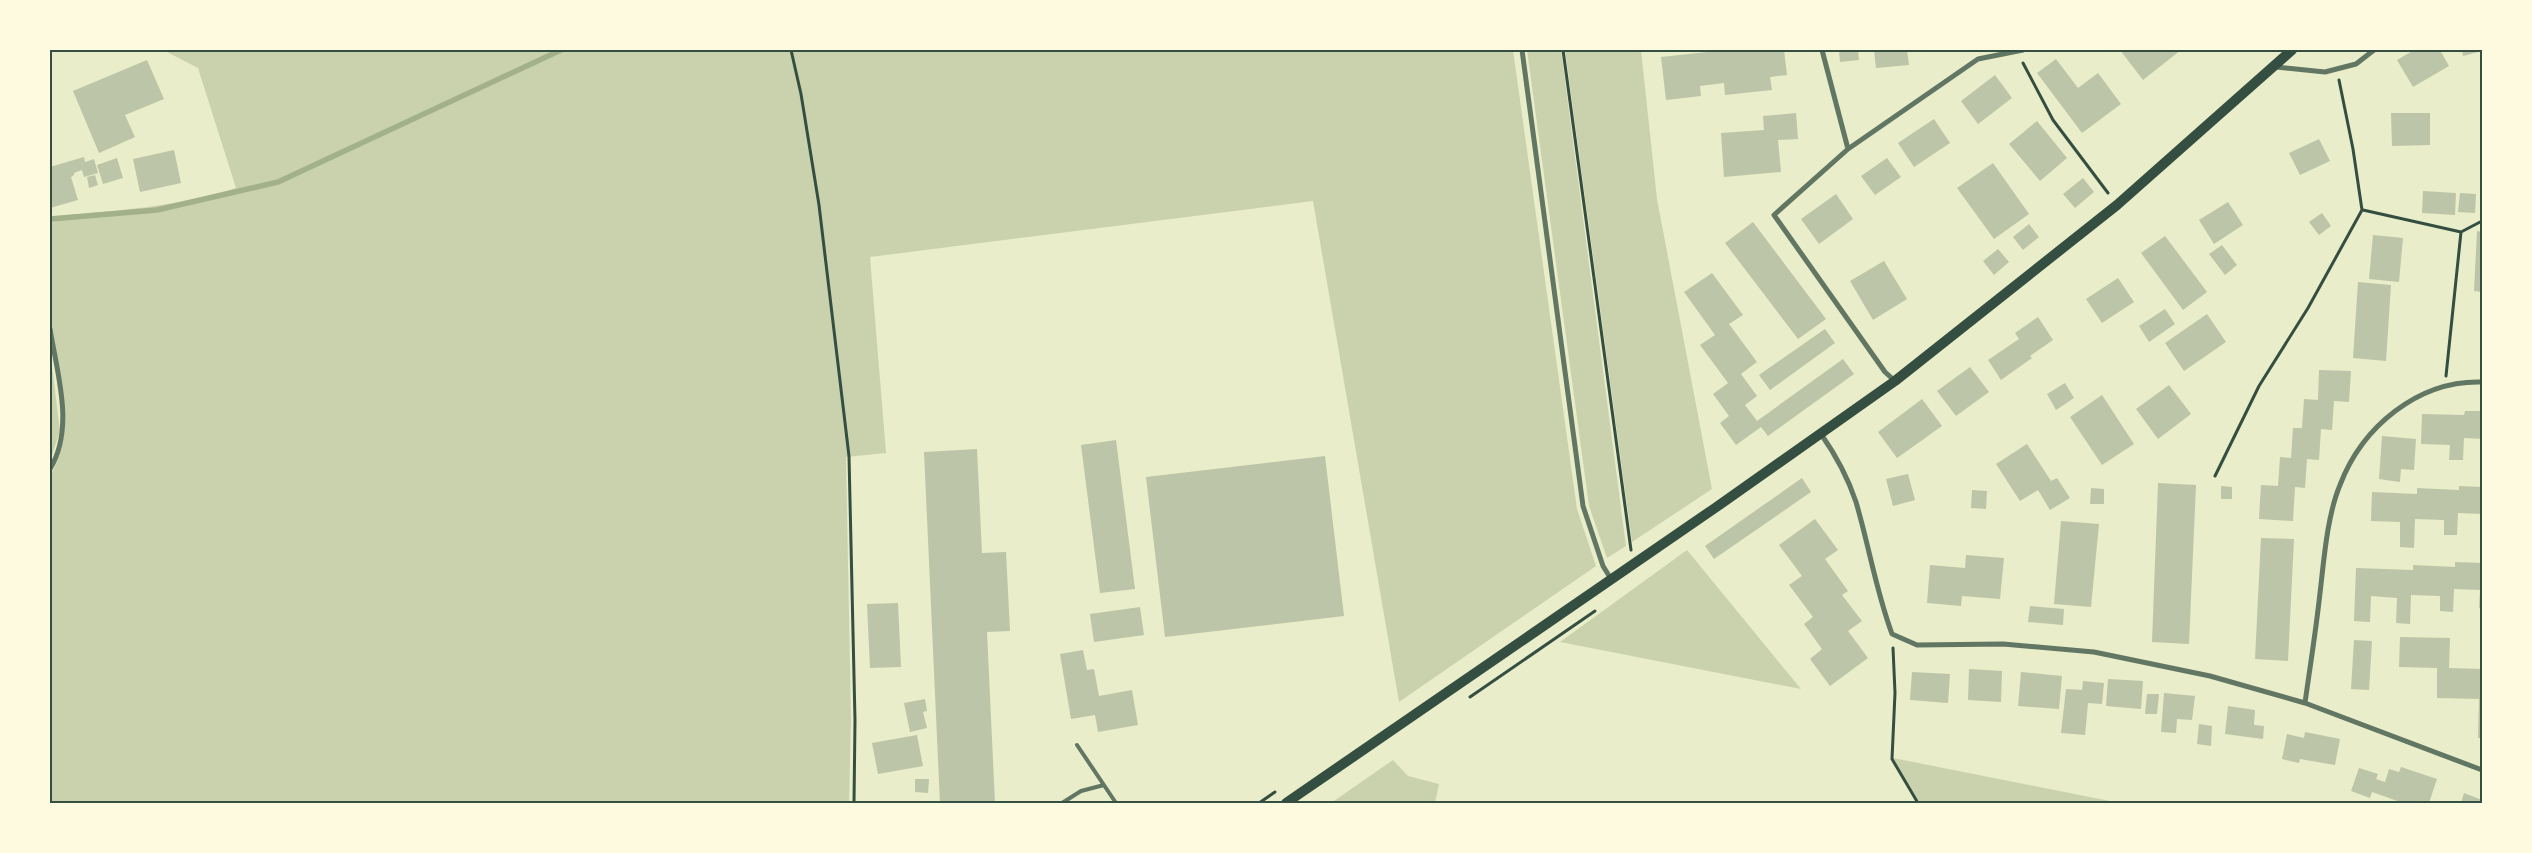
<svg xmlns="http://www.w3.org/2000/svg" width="2532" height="853" font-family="'Asap Condensed',sans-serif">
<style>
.green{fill:#cad2ad}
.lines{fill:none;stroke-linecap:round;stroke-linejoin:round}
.stream{stroke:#a3b18a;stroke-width:5.5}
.building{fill:#bcc5a7}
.path{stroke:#344e41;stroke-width:3}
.service{stroke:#617663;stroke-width:4}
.minor{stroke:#617663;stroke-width:5}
.secondary{stroke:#344e41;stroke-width:10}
.neatline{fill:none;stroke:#344e41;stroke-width:2}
</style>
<rect width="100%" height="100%" fill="#e9edc9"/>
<path class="green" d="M163,50h1350l64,459 19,57 -197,136 -86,-501 -443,56 16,196 -40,4 5,263 -2,83h-799v-327c32,-53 3,-107 0,-164 -2,-31 0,-63 0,-95 63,-6 126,-10 186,-29l-38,-120z
M1527,50h34l65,496 -19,12 -18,-52z
M1565,50h76l16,149 55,290 -80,53z
M50,350l10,81 -10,30z
M1687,550l114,139 -241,-47z
M1893,758l227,45h-200z
M1393,760l15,16 31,8 -4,19h-104z"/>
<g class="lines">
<path class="stream" d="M50,219l107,-9 121,-28 283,-132"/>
</g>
<path class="building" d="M1726,50h58l3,25 -17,2 2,13 -47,5 -1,-12 -24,3 1,10 -35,4 -5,-43z
M1839,50h19l1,10 -19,2z
M1874,50h33l2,15 -33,3z
M2120,50h61l-38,30z
M2414,50h26l9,16 -36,21 -16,-27z
M2462,50h20v1l-19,5z
M2056,59l22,29 20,-15 23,31 -39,29 -45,-60z
M147,60l17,39 -39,16 10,22 -36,16 -26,-62z
M1995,75l17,23 -34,26 -17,-23z
M1796,113l2,26 -20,1 3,32 -57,5 -3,-44 43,-3 -1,-14z
M2391,113h39v32l-38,1z
M1934,119l16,24 -36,24 -16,-24z
M2037,121l30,37 -27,23 -31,-37z
M2319,139l11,22 -30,14 -11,-22z
M174,150l7,33 -41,9 -7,-33z
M84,157l1,5 9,-3 4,14 -14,4 -2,-7 -8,3v2l-3,2 7,23 -28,8v-41z
M117,158l6,20 -20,6 -6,-19z
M1887,158l14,19 -26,18 -14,-19z
M1993,163l36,51 -35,25 -37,-51z
M95,175l3,10 -9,3 -2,-11z
M2083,178l11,14 -19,16 -12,-14z
M2423,191l33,2 -1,22 -33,-2z
M2460,193l16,1 -1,19 -17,-1z
M1836,194l17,25 -34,25 -18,-25z
M2228,202l15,23 -29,19 -15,-24z
M2322,213l9,13 -12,9 -10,-13z
M1753,222l73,97 -28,20 -73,-96z
M2029,224l10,13 -16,13 -10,-13z
M2477,231l5,1v60l-8,-1z
M2373,235l30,3 -4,44 -30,-3z
M2165,236l42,56 -24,18 -42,-57z
M2222,245l15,20 -12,10 -16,-21z
M1998,249l11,13 -15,13 -11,-14z
M1884,261l23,38 -34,21 -23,-39z
M1712,273l31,42 -14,9 28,38 -16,12 16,22 -12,9 12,16 86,-62 11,15 -86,62 -7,-9 -25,18 -16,-22 9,-7 -16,-22 15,-11 -28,-38 15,-10 -31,-43z
M2118,278l16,24 -32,21 -16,-24z
M2358,282l33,3 -5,76 -33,-3z
M2165,309l10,15 -26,18 -10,-16z
M2207,314l19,28 -42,29 -19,-28z
M2038,317l15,23 -23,16 2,2 -31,22 -13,-20 31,-21 -4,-6z
M1825,329l10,14 -65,47 -11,-15z
M1970,367l19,25 -33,24 -19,-25z
M2319,370l32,1 -2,31 -15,-1 -2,29 -11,-1 -2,31 -12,-1 -2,29 -10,-1 -2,34 -34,-2 2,-34 17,1 2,-29 11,1 2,-30h9l2,-29 14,1z
M2065,383l9,15 -18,12 -9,-16z
M2169,385l22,29 -33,25 -22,-30z
M2102,395l32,49 -32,21 -32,-48z
M1922,399l20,27 -45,32 -19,-26z
M2465,411h17v28l-18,-1 -1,22h-14l1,-15 -29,-1 1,-30 42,1z
M2382,436l34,3 -2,31 -13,-1 -1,13 -21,-3z
M1116,440l19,149 -35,4 -19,-148z
M2027,444l24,37 6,-3 13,20 -20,12 -12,-20 -18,11 -24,-37z
M977,449l5,104 24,-1 4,79 -23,1 8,171h-55l-16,-351z
M1325,456l19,160 -179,21 -19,-160z
M1908,474l7,26 -22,6 -7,-27z
M1802,478l9,14 -97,67 -9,-13z
M2158,483l38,2 -7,159 -37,-2z
M2221,486l11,1v12h-11z
M2459,486l23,1v27l-24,-1 -1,22h-13v-15l-29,-1 -1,29 -14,-1v-25l-29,-1 1,-29 45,2v-6l42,2z
M2091,488l13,1v15h-14z
M1972,490l15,1 -1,18 -15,-1z
M1815,519l23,31 -13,9 23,32 -6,4 20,26 -14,10 20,27 -38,28 -20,-27 12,-10 -18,-25 9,-7 -24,-32 13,-9 -23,-31z
M2061,521l38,3 -8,83 -37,-3z
M2261,538l33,1 -6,122 -33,-2z
M1966,555l38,3 -4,41 -38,-3 -1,10 -34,-3 3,-38 35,3z
M2455,562l27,1v45h-3l1,-18 -26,-1 -1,23 -13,-1v-15l-29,-1 -1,29 -14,-1 1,-25 -26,-2 -1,26 -16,-1 2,-53 57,2v-5l42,2z
M898,603l3,64 -31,1 -3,-64z
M2030,606l34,3 -1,16 -35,-3z
M1140,607l4,28 -50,7 -4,-28z
M2400,637l50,1 -1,30 33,1v69h-4l1,-39 -42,-1v-30l-38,-1z
M2354,640l18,1 -3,49 -18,-1z
M1083,650l4,20 7,-1 5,27 33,-6 6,35 -40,7 -3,-17 -24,4 -11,-65z
M1969,669l33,2 -1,31 -33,-2z
M1912,672l38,2 -2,29 -38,-3z
M2021,672l41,4 -3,33 -41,-3z
M2108,679l35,2 -2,28 -35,-3z
M2083,681l21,2 -2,21 -14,-1 -3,32 -24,-2 5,-44 16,1z
M2164,693l31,3 -3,24 -15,-1 -1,14 -15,-1z
M2147,694h12l-2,20h-12z
M925,699l2,12 -4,1 4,16 -17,4 -6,-29z
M2228,706l27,4 -1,15 10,1 -1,13 -38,-5z
M2199,724l13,2 -1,20 -14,-2z
M2305,732l35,7 -5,26 -35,-6 -1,4 -17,-4 5,-25 17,4z
M917,735l6,31 -45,8 -6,-31z
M2401,767l36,12 -8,24h-26l-31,-11 -2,6 -19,-7 8,-23 19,6 -2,5 9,3 4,-13 10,3z
M915,779h14l-1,14 -13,-1z
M2464,793l18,7v3h-21z"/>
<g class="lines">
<path class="path" d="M791,50l10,44 18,111 30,251 6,264 -1,83
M1563,50l68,500
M2023,63l30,57 55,73
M2363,210l98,22 21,-11
M2446,376l15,-144
M2215,476l44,-90 49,-78 54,-98 -9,-61 -14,-69
M1893,648l2,45 -3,66 26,44
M1470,697l125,-86
M1259,803l16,-11"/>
<path class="service" d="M1077,745l39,58
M1062,803l19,-12 23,-6"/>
<path class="minor" d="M1522,50l61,456 20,60 8,13
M1822,50l26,99
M2276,67l49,5 31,-8 18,-14
M50,329c7,44 25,99 0,140
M1895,381l-10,-9 -111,-157 74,-66 130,-90 45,-9
M1821,434c14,20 27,44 35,68 13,44 20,89 36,132l25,11 86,-1 91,8 116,24 95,27 177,67
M2305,703c5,-36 11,-73 15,-110 4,-33 7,-77 20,-108 22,-58 78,-105 142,-103"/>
<path class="secondary" d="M1286,803l429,-295 180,-127 222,-176 175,-155"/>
</g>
<rect width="2532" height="853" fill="none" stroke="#fefae0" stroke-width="102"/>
<rect x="51" y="51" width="2430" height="751" class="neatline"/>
</svg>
